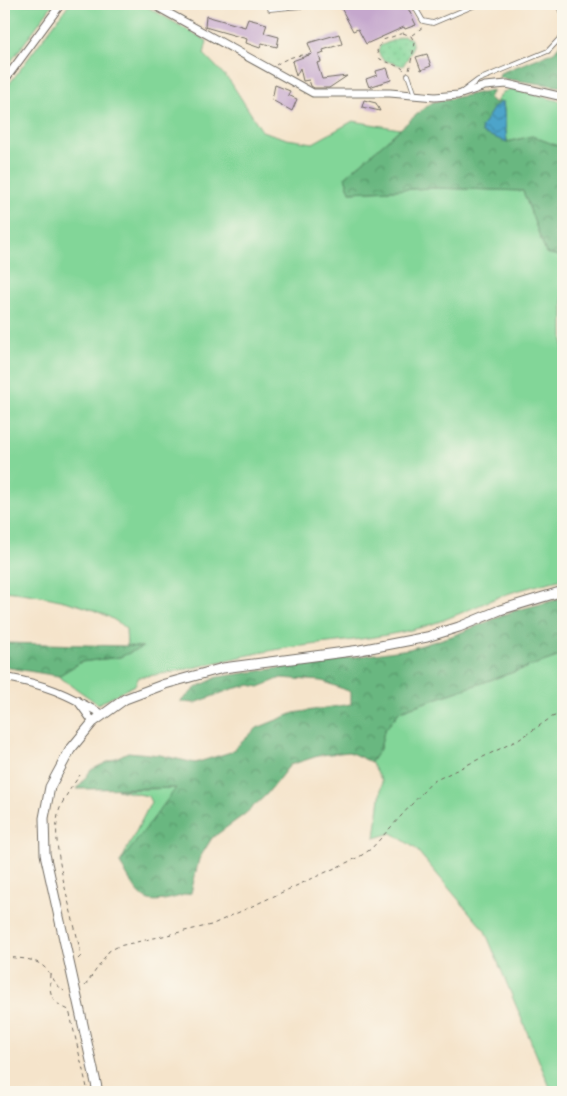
<svg xmlns="http://www.w3.org/2000/svg" width="567" height="1096" font-family="'Gochi Hand',sans-serif">
<style>
.grass{fill:#82d698;stroke:#568062}
.forest{fill:url(#forest-crowns);stroke:#4a7156}
.park{fill:url(#park-dots);stroke:#568062}
.water{fill:url(#water-waves);stroke:#3c687a}
.building{fill:#c5a7cd}
.lines{fill:none;stroke-linecap:round;stroke-linejoin:round}
.service-casing{stroke:#726c63;stroke-width:5.5}
.minor-casing{stroke:#726c63;stroke-width:9}
.tertiary-casing{stroke:#726c63;stroke-width:11}
.path{stroke:#726c63;stroke-width:1;stroke-dasharray:4 4;stroke-linecap:butt}
.service{stroke:#fff;stroke-width:4}
.minor{stroke:#fff;stroke-width:7}
.tertiary{stroke:#fff;stroke-width:9}
</style>
<defs>
<pattern id="forest-crowns" width="20" height="18" patternUnits="userSpaceOnUse" patternTransform="scale(1.25)"><rect width="20" height="18" fill="#69b780"/><path d="M2 6a3 3 0 1 1 6 0M12 15a3 3 0 1 1 6 0" fill="none" stroke="#579569"/></pattern>
<pattern id="park-dots" width="8" height="8" patternUnits="userSpaceOnUse" patternTransform="scale(1.25)"><rect width="8" height="8" fill="#82d698"/><path d="M2 2h.1M6 6h.1" fill="none" stroke="#70b883" stroke-width="1.8" stroke-linecap="round"/></pattern>
<pattern id="water-waves" width="16" height="10" patternUnits="userSpaceOnUse" patternTransform="scale(1.25)"><rect width="16" height="10" fill="#4da4ca"/><path d="M0 5q4-4 8 0t8 0" fill="none" stroke="#4086a4"/></pattern>
</defs>
<rect width="100%" height="100%" fill="#fbf7ec"/>
<filter id="ink" filterUnits="userSpaceOnUse"><feTurbulence type="fractalNoise" baseFrequency=".02" numOctaves="2"/><feDisplacementMap in="SourceGraphic" scale="10" xChannelSelector="R" yChannelSelector="G"/><feConvolveMatrix kernelMatrix="1 2 1 2 8 2 1 2 1" color-interpolation-filters="sRGB"/></filter>
<filter id="wash" filterUnits="userSpaceOnUse"><feTurbulence type="fractalNoise" baseFrequency=".0096" numOctaves="4" result="noise"/><feDisplacementMap in="SourceGraphic" scale="20" xChannelSelector="R" yChannelSelector="G"/><feGaussianBlur stdDeviation="1.12" result="paint"/><feColorMatrix in="noise" values="0 0 0 0 0 0 0 0 0 0 0 0 0 0 0 0 0 1.4 0 .05"/><feComposite in="paint" operator="in"/></filter>
<g filter="url(#wash)">
<rect width="100%" height="100%" fill="#f5e4cb"/>
<path class="grass" d="M4,4h49l-49,67z
M69,4h73l65,37 -3,13 26,27 32,50 25,8 26,4 40,-22 47,8 -55,48 5,15 83,-4 90,3 23,62 17,4v322c-21,5 -42,10 -62,17 -27,11 -53,24 -82,32 -45,12 -92,14 -139,21 -48,8 -93,23 -141,28l-4,8 -37,19 -40,-28 23,-14 39,-5 22,-10 -15,-1 -1,-17c-24,-24 -89,-35 -122,-38v-500z
M513,89l50,13v46l-31,-12 -25,6 -4,-40 -8,1 8,-11z
M563,655v437h-11l-67,-161 -70,-83 -23,-15 -17,5 7,-57 -11,-19 9,-13 4,-18 16,-20z
M177,788l-57,75 31,-61 -3,-6 -31,-6z"/>
<path class="forest" d="M563,41v46l-64,-9 1,-5 54,-21z
M493,90l-4,8 6,5 8,-2 4,41 25,-6 31,12v109l-17,-4 -23,-62 -90,-3 -83,4 -5,-15 78,-68 10,-7z
M563,598v57l-163,56 -16,20 -4,18 -9,13 -22,-10 -28,3 -31,10 -24,30 -21,19 -33,24 -13,21 -8,34c-48,14 -47,12 -71,-30l56,-75 -99,1 14,-19 37,-18 32,3 35,8 36,-11 26,-24 37,-15 57,-9v-12l-29,-11 -41,-3 -22,9 -10,-2 -17,4 -37,14 -15,-1 17,-15 21,-10 191,-28 43,-13 62,-25z
M4,643l123,3 16,1 -23,10 -39,5 -23,14 -54,-9z"/>
<path class="park" d="M403,36l7,2c6,10 -2,19 -7,28l-20,-6 -5,-8 2,-6z"/>
<path class="water" d="M503,101l4,41 -25,-9 -1,-5 13,-21z"/>
<g id="blocks">
<path class="building" d="M339,4h67l10,21 -11,4 -1,-2 -38,17 -8,-15 -5,2z
M206,16l39,11 3,-8 19,5 -3,9 15,4 -2,10 -15,-4 -2,5 -14,-5 1,-4 -42,-12z
M339,34l3,10 -19,6 1,3 -5,2 2,7 -4,1 5,16 25,-3 -18,12h-15l-3,-2 -2,-6 -6,1 -3,-13 -4,8 -4,-15 20,-7 -4,-11z
M427,54l4,12 -10,4 -5,-13z
M387,68l4,12 -22,7 -3,-8 11,-4 -1,-4z
M275,85l15,6 -2,4 9,4 -5,12 -20,-11z
M364,100l12,3 4,8 -18,-4z"/>
</g>
</g>
<g filter="url(#ink)">
<use href="#blocks" fill-opacity="0" stroke="#726c63" stroke-width="1"/>
<g class="lines">
<defs>
<path id="service" d="M413,4l10,17 10,2 45,-19
M558,4l5,12
M270,9l54,-5
M408,75l7,20
M462,92l16,-12 70,-29 15,-16"/>
<path id="minor" d="M152,4l161,89h77l45,4 23,-2 27,-9 22,-2 56,13
M4,81l57,-77
M4,677c43,8 61,16 99,38
M77,700l16,22"/>
<path id="tertiary" d="M98,1092l-53,-238 -1,-36 6,-31 20,-37 23,-28 32,-23 40,-15 58,-16 137,-18 67,-13 32,-10 41,-17 63,-19"/>
</defs>
<use href="#service" class="service-casing"/>
<use href="#minor" class="minor-casing"/>
<use href="#tertiary" class="tertiary-casing"/>
<path class="path" d="M403,33l8,3 4,7 -7,32 -6,-7 -22,-9 -3,-8 6,-11z
M412,35l11,-8
M276,65c10,-7 22,-11 34,-10
M4,957c20,2 35,0 47,18 4,7 6,11 13,16
M78,959l3,-3c-6,-38 -34,-114 -21,-148 5,-12 13,-23 20,-33
M50,974c-1,19 0,28 19,36l19,82
M85,986l24,-35 10,-5 92,-21 148,-68 12,-8 61,-67 88,-43 32,-22 11,-4"/>
<use href="#service" class="service"/>
<use href="#minor" class="minor"/>
<use href="#tertiary" class="tertiary"/>
</g>
</g>
<rect width="567" height="1096" fill="none" stroke="#fbf7ec" stroke-width="20"/>
</svg>
